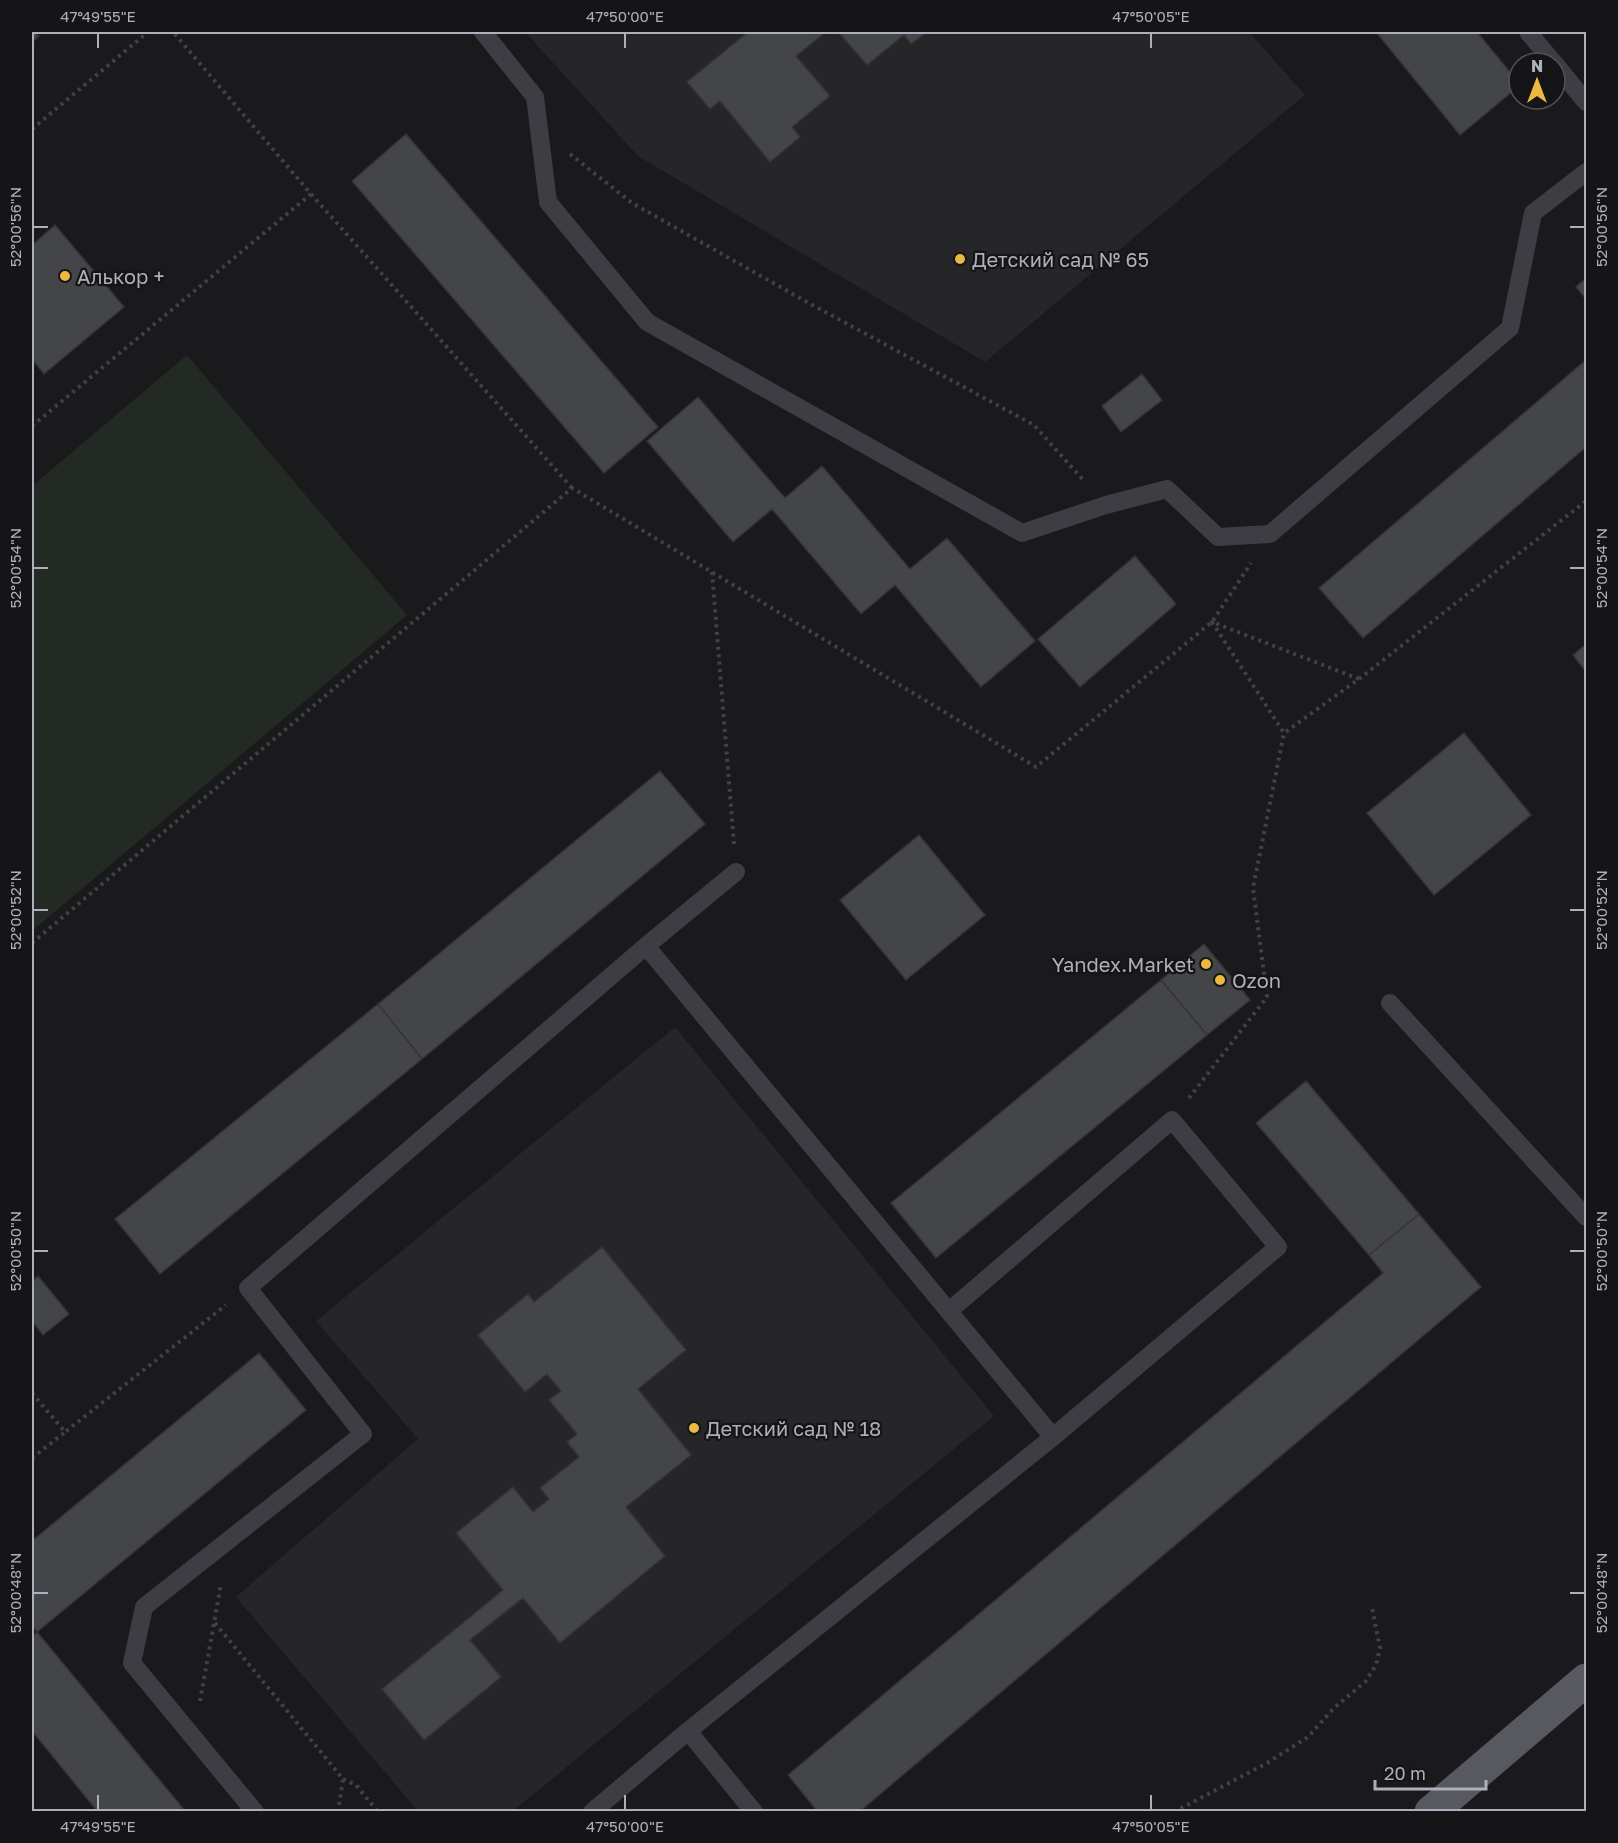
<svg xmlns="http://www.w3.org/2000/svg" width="1618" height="1843" font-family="'Golos Text',sans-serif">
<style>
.built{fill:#262629}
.green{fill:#222a23}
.building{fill:#444549;stroke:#343438;stroke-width:1.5}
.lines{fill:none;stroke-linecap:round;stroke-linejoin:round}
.path{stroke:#414248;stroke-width:4;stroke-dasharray:3 4.5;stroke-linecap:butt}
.lane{stroke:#3d3d43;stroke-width:18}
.primary{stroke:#575860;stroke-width:33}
.ticks{fill:none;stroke:#adb0bb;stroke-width:2}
.poi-dot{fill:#ecb841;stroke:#151517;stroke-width:2}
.labels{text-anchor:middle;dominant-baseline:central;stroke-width:4.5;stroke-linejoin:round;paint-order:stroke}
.poi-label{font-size:20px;fill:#adb0bb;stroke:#151517;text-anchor:start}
.neatline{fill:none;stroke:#adb0bb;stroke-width:2}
.ticks-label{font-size:15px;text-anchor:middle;fill:#adb0bb}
</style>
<rect width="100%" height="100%" fill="#1a1a1c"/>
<path class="built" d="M525,32h724l56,63 -320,267 -347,-206z
M675,1027l319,389 -481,395h-95l-182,-214 182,-158 -102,-118z"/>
<path class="green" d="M187,355l220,260 -375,316v-445z"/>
<path class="building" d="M32,32h3l4,4 -7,6z
M748,32h78l-30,24 34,40 -38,31 8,10 -30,25 -50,-61 -10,8 -23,-27z
M838,32h89l-16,12 -7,-9 -37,30z
M1376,32h101l42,51v3l-59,49z
M406,134l252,293 -54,46 -252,-292z
M55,225l69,82 -80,67 -12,-15v-114z
M1586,278v21l-10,-12z
M1586,360v87l-223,191 -44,-50z
M1142,374l20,26 -41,32 -19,-26z
M698,397l87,101 37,-32 88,103 37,-31 88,103 -54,46 -86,-102 -34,29 -89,-105 -39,33 -86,-101z
M1135,556l41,48 -96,83 -42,-48z
M1586,644v28l-13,-17z
M1464,733l67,82 -97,80 -67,-82z
M660,771l45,53 -283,235 -44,-55z
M919,835l66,80 -79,65 -66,-80z
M1204,944l46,56 -43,35 -46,-55z
M1161,980l46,55 -271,223 -45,-55z
M378,1004l44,55 -262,215 -45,-55z
M1306,1081l113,133 -50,41 -113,-132z
M1419,1214l62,73 -622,525h-41l-30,-37 595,-502 -14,-18z
M602,1247l84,103 -48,39 53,66 -65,52 39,49 -105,87 -37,-45 -53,42 31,37 -77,63 -42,-51 121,-99 -47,-57 57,-46 20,25 16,-13 -9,-11 39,-31 -12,-15 10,-8 -28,-34 12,-9 -14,-17 -22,18 -47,-57 50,-41 6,8z
M38,1276l31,38 -26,21 -11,-14v-39z
M259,1353l47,57 -269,222 -5,-6v-85z
M37,1632l149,180h-88l-66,-81v-94z"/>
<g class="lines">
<path class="path" d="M32,129l116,-97
M570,154l62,49 173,98 229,124 51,57
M311,194l261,294
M32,426l279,-232 -138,-162
M712,572l22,272
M1359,679l227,-178
M32,943l540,-455 464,279 176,-145 39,-59
M1189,1098l78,-101 -14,-109 31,-155 -72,-111 147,57 -75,54
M32,1393l33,39 161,-127
M32,1458l32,-25
M215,1623l128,156 -5,33
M200,1701l21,-117
M343,1779l13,6 22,27
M1174,1812l93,-49 41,-26 26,-29 32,-27 10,-16 4,-17 -8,-40"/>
<path class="lane" d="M483,32l52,65 13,105 99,120 375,211 84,-28 61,-16 51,48 52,-3 240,-206 23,-115 53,-41
M1528,32l26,31
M1555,64l31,38
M646,946l90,-74
M1390,1003l196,214
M949,1311l223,-191 106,127 -225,190
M255,1812l-123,-149 12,-56 219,-173 -115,-146 398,-342 407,491 -365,294 66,81
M592,1812l96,-81"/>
<path class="primary" d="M1431,1812l155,-132"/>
</g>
<path class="ticks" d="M98,33v15M625,33v15M1151,33v15M33,227h15M1570,227h15M33,568h15M1570,568h15M33,910h15M1570,910h15M33,1251h15M1570,1251h15M33,1593h15M1570,1593h15M98,1795v15M625,1795v15M1151,1795v15"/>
<g class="poi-dot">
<circle cx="960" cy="259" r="6"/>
<circle cx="65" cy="276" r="6"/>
<circle cx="1206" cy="964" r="6"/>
<circle cx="1220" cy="980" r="6"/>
<circle cx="694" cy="1428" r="6"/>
</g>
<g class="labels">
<g class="poi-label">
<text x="972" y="259">Детский сад № 65</text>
<text x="77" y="276">Алькор +</text>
<text x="1194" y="964" text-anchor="end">Yandex.Market</text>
<text x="1232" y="980">Ozon</text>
<text x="706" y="1428">Детский сад № 18</text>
</g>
</g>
<rect width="1618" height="1843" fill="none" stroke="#151517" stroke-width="66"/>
<g transform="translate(1537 81)"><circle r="28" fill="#151517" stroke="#525359" stroke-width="1.5"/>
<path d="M0-4.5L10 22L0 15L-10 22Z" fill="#ecb841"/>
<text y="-9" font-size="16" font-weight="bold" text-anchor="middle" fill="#adb0bb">N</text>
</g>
<path d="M1375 1780v9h111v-9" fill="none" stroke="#adb0bb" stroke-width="3"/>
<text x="1384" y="1780" font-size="18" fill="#adb0bb" stroke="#151517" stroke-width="4.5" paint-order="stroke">20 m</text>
<rect x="33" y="33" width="1552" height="1777" class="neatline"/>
<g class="ticks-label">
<text x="98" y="22">47°49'55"E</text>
<text x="625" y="22">47°50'00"E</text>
<text x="1151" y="22">47°50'05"E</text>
<text transform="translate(16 227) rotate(-90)" y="5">52°00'56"N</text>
<text transform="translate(1602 227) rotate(-90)" y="5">52°00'56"N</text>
<text transform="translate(16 568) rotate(-90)" y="5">52°00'54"N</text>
<text transform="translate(1602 568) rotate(-90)" y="5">52°00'54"N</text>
<text transform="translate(16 910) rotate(-90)" y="5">52°00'52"N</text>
<text transform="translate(1602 910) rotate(-90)" y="5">52°00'52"N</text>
<text transform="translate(16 1251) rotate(-90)" y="5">52°00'50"N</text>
<text transform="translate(1602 1251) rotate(-90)" y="5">52°00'50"N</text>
<text transform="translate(16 1593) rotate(-90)" y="5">52°00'48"N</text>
<text transform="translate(1602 1593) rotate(-90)" y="5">52°00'48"N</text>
<text x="98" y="1832">47°49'55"E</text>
<text x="625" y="1832">47°50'00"E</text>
<text x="1151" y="1832">47°50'05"E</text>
</g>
</svg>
